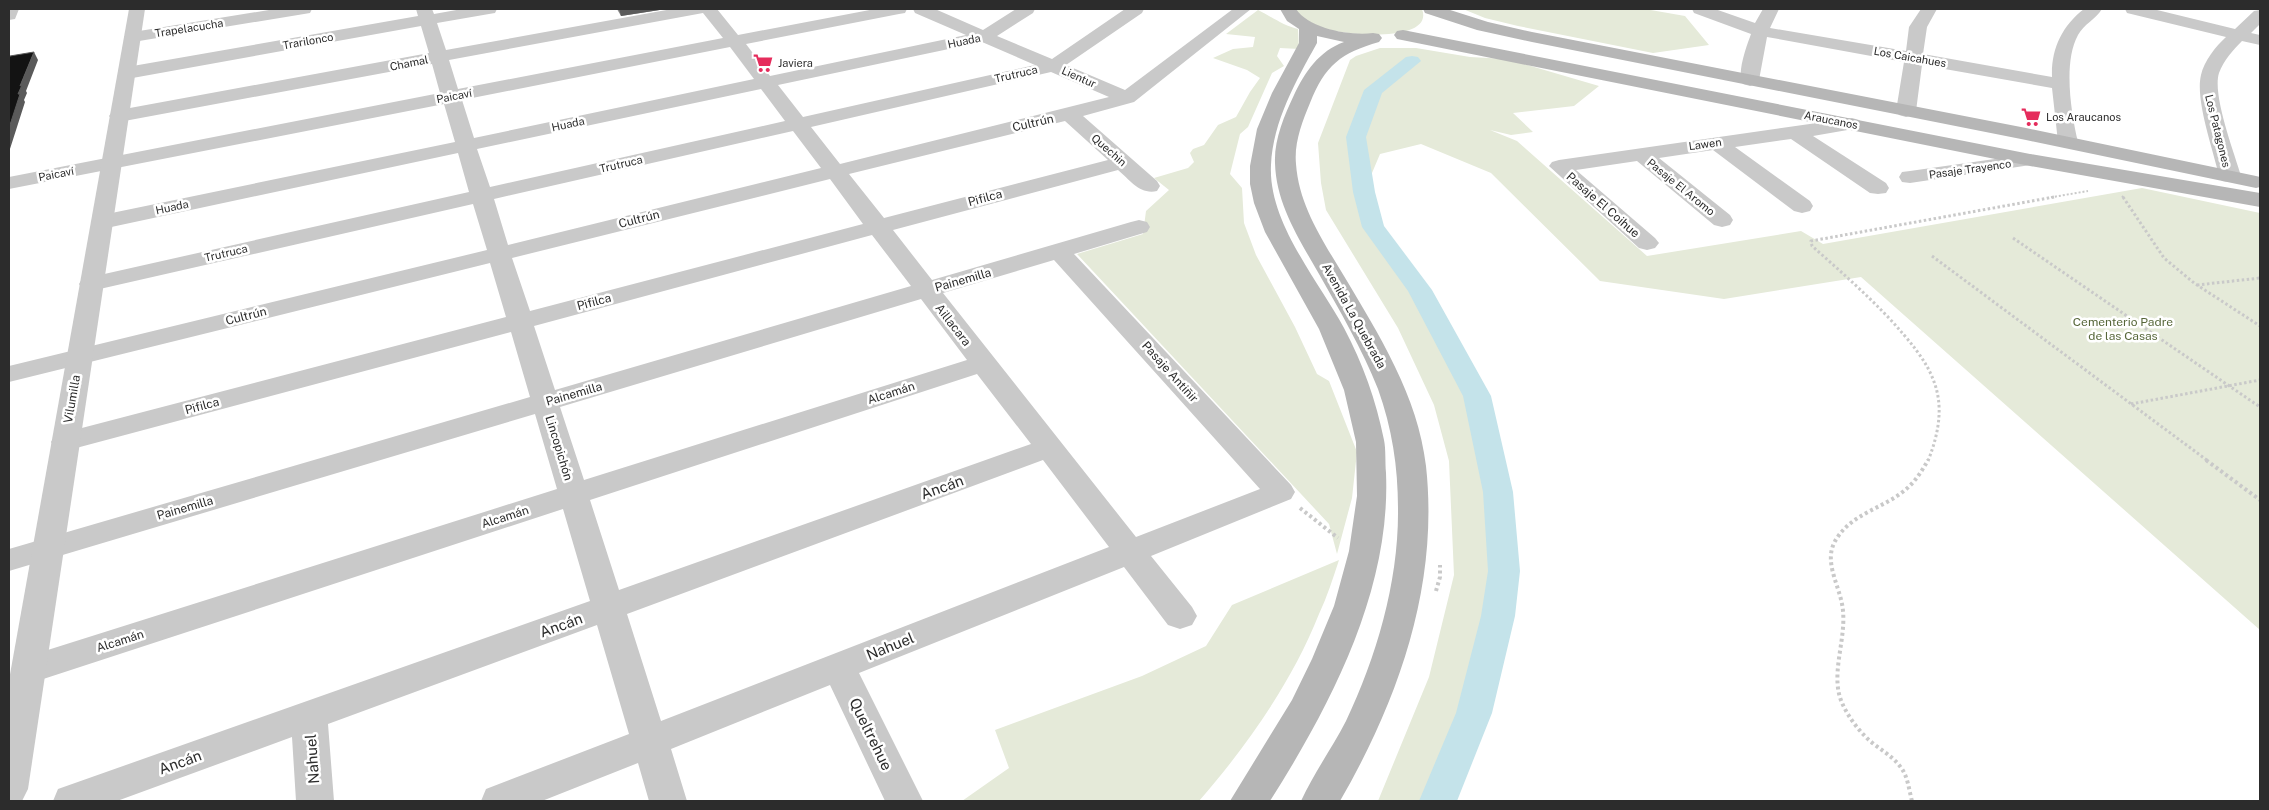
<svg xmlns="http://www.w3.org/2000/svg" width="2269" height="810" font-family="'Public Sans',sans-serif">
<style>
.green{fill:#e5ead9}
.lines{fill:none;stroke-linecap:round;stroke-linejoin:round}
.canal{fill:#c4e3ea;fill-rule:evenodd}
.path-far2{stroke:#c9c9c9;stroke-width:2;stroke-dasharray:2 2;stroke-linecap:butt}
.path-far1{stroke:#c9c9c9;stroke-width:3;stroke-dasharray:2.5 2.5;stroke-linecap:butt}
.path{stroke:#c9c9c9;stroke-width:4;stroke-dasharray:3 3;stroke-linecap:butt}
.minor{fill:#c9c9c9;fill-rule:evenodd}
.tertiary{fill:#c9c9c9;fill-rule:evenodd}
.secondary{fill:#b6b6b6;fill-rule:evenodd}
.wall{fill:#898989}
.shaded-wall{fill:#5a5a5a}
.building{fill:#131313;stroke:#5a5a5a}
.labels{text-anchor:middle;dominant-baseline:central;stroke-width:5;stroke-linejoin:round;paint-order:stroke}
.far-street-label{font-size:11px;fill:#2c2c2c;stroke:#fff}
.far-poi-label{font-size:11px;fill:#2c2c2c;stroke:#fff;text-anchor:start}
.street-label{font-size:12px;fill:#2c2c2c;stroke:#fff}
.park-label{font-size:12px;fill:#57673a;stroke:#fff}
.near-street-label{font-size:15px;fill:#2c2c2c;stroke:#fff}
</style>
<rect width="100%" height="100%" fill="#fff"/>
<path class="green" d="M1295,9h127c14,37 -93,26 -110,15 -6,-3 -13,-10 -17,-15z
M1463,9h182l40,7 24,29 -56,8 -135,-27 -33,-8z
M1258,10c14,7 26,16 40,19l1,20 -19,-1 -3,8 7,10 -12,7 -24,54 -8,7 -10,40 12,14 2,35 12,32 39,72 22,47 12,7 28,71 -5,46 -15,56 -8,-30 -252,-270 66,-20 3,-23 23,-21 -15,-12 34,-10 6,-6 -4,-9 3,-4 11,-4 14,-20 18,-8 14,-25 10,-14 -13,-8 -34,-12 20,-9 20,-2 2,-10 -29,-3z
M1380,48h36l54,9 37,2 92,27 -25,20 -61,7 20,19 -22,3 -21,-5 27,11 130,115 154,-25 22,13 319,-56 118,25v417l-399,-353 -137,22 -124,-18 -109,-108 -70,-29 -41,10 -16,38 9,35 47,63 57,106 21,96 6,79 -6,45 -10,47 -14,50 -20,53 -16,35h-60l51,-124 25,-102 -5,-114 -15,-56 -36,-77 -72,-118 -5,-27 -3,-40 32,-83 6,-4z
M1339,560c-6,18 -12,37 -20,54 -27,68 -72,132 -120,187h-237l47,-33 -14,-38 147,-54 64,-30 26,-41z"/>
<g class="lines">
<path class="canal" d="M1412,56l6,1 3,4 -39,32 -16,44 9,55 9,34 48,64 59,106 22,96 7,79 -5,45 -23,97 -35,88h-38l37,-88 25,-97 7,-45 -5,-79 -20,-96 -55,-105 -46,-64 -9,-35 -7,-55 18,-47 42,-33z"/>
<path class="path-far2" d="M2122,196l2,2
M2047,198l41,-7"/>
<path class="path-far1" d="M2123,197l41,61 30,25 66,43
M2013,238l247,169
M1932,256l276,205
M2197,285l63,-7
M2131,404l129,-24
M1928,461c26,-66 4,-96 -40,-144 -24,-25 -50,-48 -76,-71l-1,-5 243,-44"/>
<path class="path" d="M2206,460l54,40
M1300,508l38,30
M1436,591l4,-14v-12
M1912,801c-3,-11 -4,-23 -10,-32 -8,-12 -21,-19 -32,-28 -11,-10 -21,-23 -27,-36 -14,-28 3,-63 0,-94 -2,-25 -22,-50 -6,-73 16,-25 47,-30 68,-48 10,-8 17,-19 23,-30"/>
<path class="minor" d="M9,9h10l-4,10 -6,1z
M275,9h37l-2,4 -6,1 -171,28 -6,-1 -3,-4 3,-4 6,-1z
M416,9h16l2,5 28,-5h35l-2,4 -6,1 -52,9 9,27 226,-41h45l21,26 137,-26h32l-2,4 -6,1 -153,30 24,32 196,-41 -51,-22 -2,-4h22l48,21 33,-21h19l-2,4 -36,23 55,23 73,-50h19l-2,4 -76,52 59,25 108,-81h18l-117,93 -51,14 74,65 3,5 -3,5c-17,4 -27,-11 -39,-21l-225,60 39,50 199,-58 8,-2 8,2 3,5 -3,5 -73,22 217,231 4,7 -4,7 -140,57 41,51 5,9 -5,9 -12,4 -12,-4 -44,-58 -265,106 64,128h-38l-55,-116 -159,64 16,52h-38l-11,-38 -96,38h-61l5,-12 143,-55 -32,-109 -269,99 6,77h-38l-4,-64 -175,64h-64l5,-12 532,-188 -27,-92 -535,175 -12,-4 -5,-10 5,-10 541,-171 -22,-75 -526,157v-22l521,-152 -19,-65 -446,119 -10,-2 -4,-7 4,-7 451,-118 -16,-54 -481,119v-16l478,-116 -14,-46 -382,87 -9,-2 -3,-5 3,-5 9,-2 378,-85 -11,-39 -356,76 -8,-2 -3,-5 3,-5 8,-2 353,-73 -11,-38 -435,85v-12l431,-84 -8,-29 -313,58 -7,-2 -3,-4 3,-4 7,-2 310,-57 -8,-27 -294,53 -7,-2 -2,-4 2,-4 7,-2 291,-51zM703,13l20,25 -265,51 -9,-29zM982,42l53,23 -232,52 -25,-32zM730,47l24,32 -280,59 -12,-38zM1051,72l58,25 -269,67 -29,-37zM761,89l24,32 -295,66 -13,-38zM1065,121l43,39 -224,58 -35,-44zM793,131l28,37 -313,77 -14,-46zM830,179l33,45 -333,87 -18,-53zM872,235l39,51 -356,104 -21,-64zM1054,260l206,229 -124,48 -193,-244zM921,299l46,61 -383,120 -24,-73zM977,374l54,70 -412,146 -29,-90zM1043,460l66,87 -448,174 -34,-107z
M1692,9h23l40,14 8,-14h16l-9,19 136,23 3,-24 12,-18h16l-10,18 -4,27 129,23c-1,-28 10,-51 32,-68h18c-6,10 -18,15 -24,26 -15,27 -7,78 0,107l-3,4 -7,2 -7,-2 -3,-4 -6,-54 -130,-23 -6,46 -3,4 -7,2 -7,-2 -3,-4 8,-49 -137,-25 -8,43 -2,4 -7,2 -7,-2c-7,-10 4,-39 8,-50l-57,-21z
M2125,9h28l82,20 19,-18 6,-1v14l-9,9 9,2v10l-18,-4c-9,9 -18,19 -23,32 -7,22 15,79 22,103l-3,5 -8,1 -8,-1 -3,-5c-6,-27 -24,-76 -18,-101 3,-14 15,-29 25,-38l-99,-24z
M1852,118l7,2 3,4 -3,4 -46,8 73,47 3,5 -3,5 -8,1 -8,-1 -79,-54 -56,8 75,54 3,5 -3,5 -8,2 -8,-2 -81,-61 -54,8 71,57 3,5 -3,5 -8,2 -8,-2 -77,-64 -61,9 79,68 4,5 -4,5 -8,2 -8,-2 -90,-82 3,-4 7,-2z
M2030,154l7,2 3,4 -3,4 -127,19 -8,-1 -3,-5 3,-5 8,-1z"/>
<path class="tertiary" d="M129,9h16l-117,780 -6,12h-13v-121z"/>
<path class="secondary" d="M1280,9h16c13,20 55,27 77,24l6,1 3,4 -3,4c-38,11 -54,23 -69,61 -8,19 -16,40 -14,61 3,42 27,77 48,112 35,59 74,120 82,190 13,119 -27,233 -86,335h-39c13,-28 31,-53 45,-80 31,-65 53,-141 52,-213 0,-41 -6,-80 -20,-119 -16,-40 -38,-78 -59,-115 -20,-35 -43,-70 -44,-111 -1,-23 9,-47 19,-68 11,-23 25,-44 50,-53l-27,-6v7c-21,38 -44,78 -46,122 -3,57 47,115 73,163 19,36 32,72 40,112 2,10 1,22 2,33 5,117 -55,232 -116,328h-40l62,-101 20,-41 22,-53 15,-55 8,-55 -1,-54 -12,-52 -25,-61 -54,-97 -11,-29 -4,-19v-18l7,-37 15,-36 27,-50v-14l-12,-8z
M1423,9h24l41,13 44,10 494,96 230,48 4,1v10l-4,1 -230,-48 -494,-98 -55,-12 -52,-17z
M1403,30l627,124 230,39v14l-230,-41 -633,-127 -3,-4 3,-4z"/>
</g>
<path class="wall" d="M617,9h49l-45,7z"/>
<path class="shaded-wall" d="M619,9h47l-45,7z
M34,52l4,8 -12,31 1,2 -3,7 1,2 -16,50v-24l11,-42z"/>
<path class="building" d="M34,52l-14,34 2,-1 -4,9h2l-11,34v-69l1,-3z"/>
<defs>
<symbol id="supermarket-bare" viewBox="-9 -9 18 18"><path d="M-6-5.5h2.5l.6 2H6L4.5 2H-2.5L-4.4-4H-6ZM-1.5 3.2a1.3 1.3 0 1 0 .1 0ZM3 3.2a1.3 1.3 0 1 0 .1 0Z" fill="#e52c5c" stroke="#fff" stroke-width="2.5" paint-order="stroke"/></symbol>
</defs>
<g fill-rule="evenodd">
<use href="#supermarket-bare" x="749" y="49" width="28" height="28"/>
<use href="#supermarket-bare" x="2017" y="103" width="28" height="28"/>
</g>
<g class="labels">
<g class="far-street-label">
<text transform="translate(189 28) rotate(-9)">Trapelacucha</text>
<text transform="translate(308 41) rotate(-10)">Trarilonco</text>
<text transform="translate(964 41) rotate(-12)">Huada</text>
<text transform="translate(1910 57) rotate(10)">Los Caicahues</text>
<text transform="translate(409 63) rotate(-11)">Chamal</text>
<text transform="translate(1016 74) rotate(-13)">Trutruca</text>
<text transform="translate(1079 77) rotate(24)">Lientur</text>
<text transform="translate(454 96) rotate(-11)">Paicaví</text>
<text transform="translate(1831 120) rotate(11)">Araucanos</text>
<text transform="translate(568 124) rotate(-12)">Huada</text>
<text transform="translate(2218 131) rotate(76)">Los Patagones</text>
<text transform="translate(1705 144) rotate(-8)">Lawen</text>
<text transform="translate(1109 150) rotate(41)">Quechin</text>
<text transform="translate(621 164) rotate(-13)">Trutruca</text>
<text transform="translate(1970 169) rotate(-8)">Pasaje Trayenco</text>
<text transform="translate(56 174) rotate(-11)">Paicaví</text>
<text transform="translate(1681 187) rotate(39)">Pasaje El Aromo</text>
<text transform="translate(172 207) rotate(-12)">Huada</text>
<text transform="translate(226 253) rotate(-13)">Trutruca</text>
</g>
<g class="far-poi-label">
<text x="778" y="63">Javiera</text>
<text x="2046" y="117">Los Araucanos</text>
</g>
<g class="street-label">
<text transform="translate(1033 123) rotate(-13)">Cultrún</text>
<text transform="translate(985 198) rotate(-15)">Pifilca</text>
<text transform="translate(1603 205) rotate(41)">Pasaje El Coihue</text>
<text transform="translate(639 219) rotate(-14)">Cultrún</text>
<text transform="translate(963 280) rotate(-16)">Painemilla</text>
<text transform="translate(594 302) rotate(-15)">Pifilca</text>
<text transform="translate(246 316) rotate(-14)">Cultrún</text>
<text transform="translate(1354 316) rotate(61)">Avenida La Quebrada</text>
<text transform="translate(953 325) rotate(52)">Aillacara</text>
<text transform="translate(1170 372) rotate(48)">Pasaje Antiñir</text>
<text transform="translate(891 393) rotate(-18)">Alcamán</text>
<text transform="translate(574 394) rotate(-16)">Painemilla</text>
<text transform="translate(72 399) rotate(-80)">Vilumilla</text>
<text transform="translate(202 406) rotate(-15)">Pifilca</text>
<text transform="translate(559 448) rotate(73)">Lincopichón</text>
<text transform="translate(185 508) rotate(-16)">Painemilla</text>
<text transform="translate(505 517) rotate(-18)">Alcamán</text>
<text transform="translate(120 641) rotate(-18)">Alcamán</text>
</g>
<g class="park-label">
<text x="2123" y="322">Cementerio Padre<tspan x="2123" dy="14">de las Casas</tspan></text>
</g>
<g class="near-street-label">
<text transform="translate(942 487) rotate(-20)">Ancán</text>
<text transform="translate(561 625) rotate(-20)">Ancán</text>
<text transform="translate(890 646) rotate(-22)">Nahuel</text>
<text transform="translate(871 734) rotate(64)">Queltrehue</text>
<text transform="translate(312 759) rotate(-94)">Nahuel</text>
<text transform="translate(180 762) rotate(-20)">Ancán</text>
</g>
</g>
<rect width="2269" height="810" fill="none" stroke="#2c2c2c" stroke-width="20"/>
</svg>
